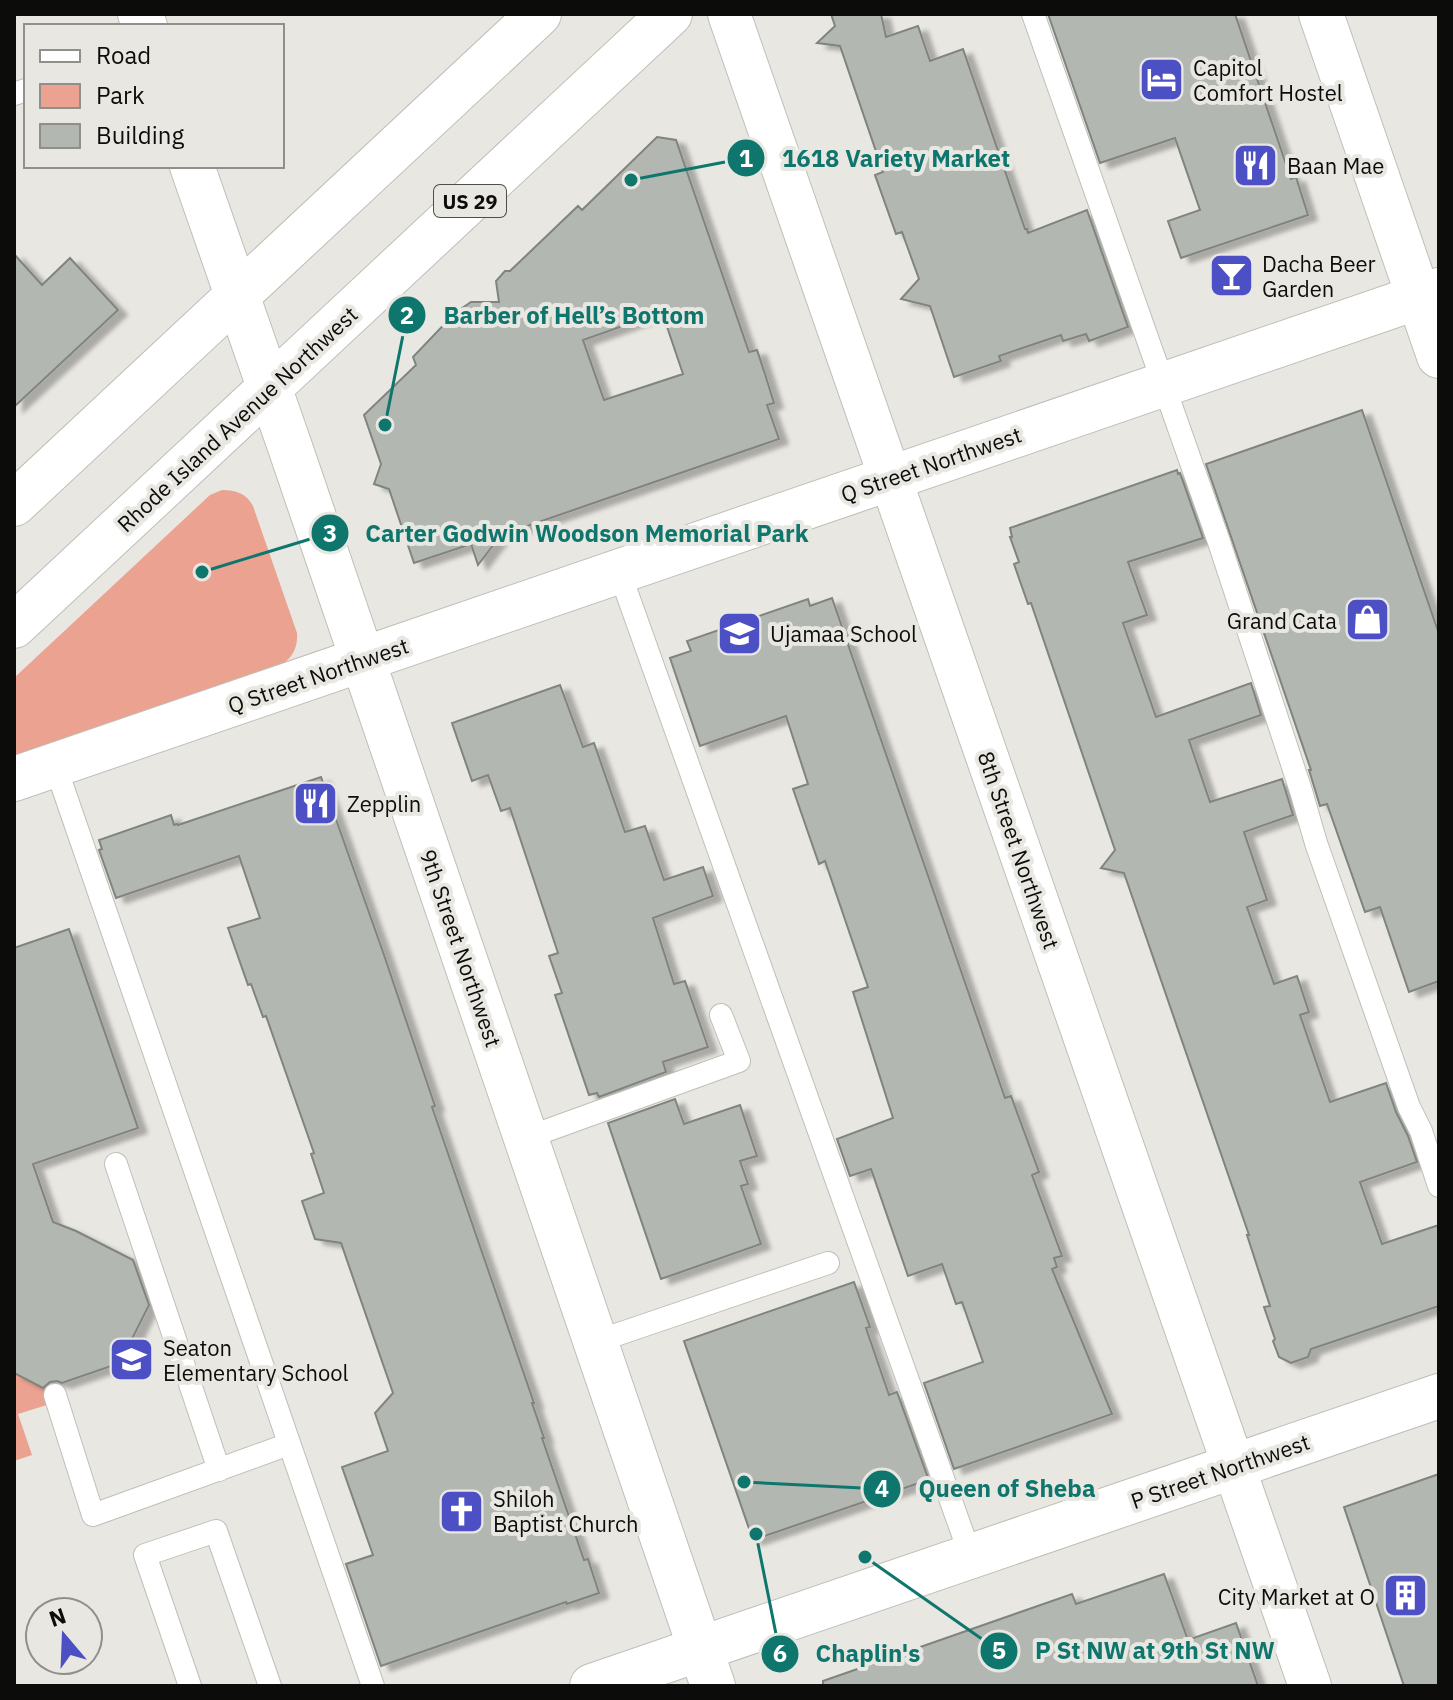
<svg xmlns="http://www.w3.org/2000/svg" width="1453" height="1700" font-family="'IBM Plex Sans',sans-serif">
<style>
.green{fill:#eba290}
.building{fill:#b3b7b2;stroke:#80847f;stroke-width:2;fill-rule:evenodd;filter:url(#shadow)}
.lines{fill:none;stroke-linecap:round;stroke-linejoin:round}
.lane-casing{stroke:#bfbfb8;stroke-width:24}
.street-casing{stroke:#bfbfb8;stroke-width:44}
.secondary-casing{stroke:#bfbfb8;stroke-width:46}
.primary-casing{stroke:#bfbfb8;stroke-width:46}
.highway-casing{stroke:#bfbfb8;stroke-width:46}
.lane{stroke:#fff;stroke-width:22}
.street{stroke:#fff;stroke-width:42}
.secondary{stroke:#fff;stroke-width:44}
.primary{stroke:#fff;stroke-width:44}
.highway{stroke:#fff;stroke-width:44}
.labels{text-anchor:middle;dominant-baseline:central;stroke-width:8;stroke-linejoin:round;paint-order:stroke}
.shield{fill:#e8e7e1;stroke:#4e4e4a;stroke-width:2}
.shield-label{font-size:20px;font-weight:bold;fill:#0c0c0a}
.poi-label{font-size:22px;fill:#0c0c0a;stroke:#e8e7e1;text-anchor:start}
.street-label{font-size:22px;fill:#0c0c0a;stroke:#e8e7e1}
.leader{fill:none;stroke:#0f766e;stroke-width:3}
.callout-dot{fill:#0f766e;stroke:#e8e7e1;stroke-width:3}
.mark-label{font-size:24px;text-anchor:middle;font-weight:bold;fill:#fff}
.callout-label{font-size:24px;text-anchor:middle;font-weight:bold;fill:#0f766e;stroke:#e8e7e1;stroke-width:8;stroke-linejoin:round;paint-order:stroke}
</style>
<defs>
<filter id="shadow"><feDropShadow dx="9" dy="5" stdDeviation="2" flood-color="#0004"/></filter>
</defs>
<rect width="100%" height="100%" fill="#e8e7e1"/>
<path class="green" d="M222,490c14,0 24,3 31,16l44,127c1,16 -5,25 -18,34l-265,91v-80l196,-183z
M14,1373l32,16 4,15 -32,10 14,41 -18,6z"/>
<path class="building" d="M831,14h50l5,23 32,-11 12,35 33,-12 62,180h2l1,4 59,-23 41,117 -39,14 -3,-7 -23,7 -2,-6 -62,21 2,5 -47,16 -24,-71 -29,-7 18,-20 -17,-47 -6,2 -21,-59 8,-3 -43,-126 -23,-3 18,-17z
M1048,14h187l56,165 5,-2 12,38 -127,43 -13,-37 32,-11 -25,-72 -75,25z
M657,137l19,3 73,212 8,-2 8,24 9,29 -7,2 12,34 -278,96 -23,30 -7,-21 -57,19 -25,-74 -15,-5 7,-20 -17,-49 52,-50 -3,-8 42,-44 16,-11h28l-3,-21 9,-10h5l68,-65 4,4zM662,312l21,62 -79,26 -21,-60z
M14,254l28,31 28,-27 48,52 -104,97z
M1362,410l77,224v347l-30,11 -29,-85 -15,5 -38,-108 -7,2 -11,-36h2l-105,-306z
M1177,470l1,4 2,-1 23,65 -75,24 19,53 -24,8 33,94 95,-34 10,32 -72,25 21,62 72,-23 11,36 -49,17 23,68 -20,7 27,77 23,-8 12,36 -9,3 30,87 56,-19 10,29 12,24 9,26 -57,20 22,62 57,-19v81l-128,43 -3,8 -17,6 -12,-6 -6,-16 2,-2 -11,-32 6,-1 -23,-71h2l-125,-362 -23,-5 14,-18 -84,-247 -3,1 -14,-40 5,-2 -9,-25h2l-2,-9z
M832,598l173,500 6,-2 28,76 -7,3 30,81 -8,2 3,9 -5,2 60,145 -158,55 -30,-86 59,-21 -21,-60 -6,2 -14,-40 -34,12 -37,-107 -21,7 -13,-37 56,-21 -40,-126 15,-5 -43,-126 -6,3 -26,-75 15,-5 -22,-68 -86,30 -30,-88 21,-7 -4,-10 121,-42 2,7z
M560,685l23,62 11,-4 31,89 20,-6 19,54 39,-13 10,29 -60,22 21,66 11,-3 23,66 -45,15 3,10 -67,25 -2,-4 -8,2 -34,-100 7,-2 -13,-37 9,-3 -48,-145 -9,3 -13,-36 -16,6 -20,-58z
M321,777l62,175 52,154 -3,1 102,296h-2l12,35h-2l42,122 4,-1 11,34 -32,11 -1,-2 -185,64 -35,-102 27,-9 -31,-88 46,-16 -13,-38 18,-20 -52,-150 -26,-4 -13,-38 22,-8 -13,-39 3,-1 -48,-137 -3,1 -12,-33 -3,1 -20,-57 32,-10 -21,-62 -123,42 -17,-48 3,-1 -3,-9 72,-25 3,10 3,-1 1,1z
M69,929l69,199 -105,36 20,58 23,9 57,29 16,45 -29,58 -58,20 -5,-2 -7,1 -7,6 -29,-15v-425z
M675,1099l9,25 56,-19 17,51 -17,5 8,23 -7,2 20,58 -100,35 -53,-156z
M854,1282l16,45 -4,1 23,67 8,-3 31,86 -9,3v2l-166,57 -69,-199z
M1439,1474v212h-35l-60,-179z
M1164,1574l24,66 48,-17 22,63h-435v-5l249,-87 4,10z"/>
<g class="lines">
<defs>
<path id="lane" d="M1033,14l185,525 83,252 15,52 93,264 12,24 18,55
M14,94l12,-4
M619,571l352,986
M55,765l318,921
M526,1138l213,-77 -18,-46
M116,1164l103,306
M595,1342l233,-79
M55,1395l38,120 196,-71
M190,1686l-45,-131 71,-24 54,155"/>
<path id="street" d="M729,14l581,1672"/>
<path id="secondary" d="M1321,14l118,342
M14,779l1425,-489
M592,1686l847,-290"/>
<path id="primary" d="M140,14l5,12
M192,166l98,281 423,1239"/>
<path id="highway" d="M14,504l525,-490
M14,626l656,-612"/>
</defs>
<use href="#lane" class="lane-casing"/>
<use href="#street" class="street-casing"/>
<use href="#secondary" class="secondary-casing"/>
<use href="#primary" class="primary-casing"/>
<use href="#highway" class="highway-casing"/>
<use href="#lane" class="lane"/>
<use href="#street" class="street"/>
<use href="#secondary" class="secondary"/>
<use href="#primary" class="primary"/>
<use href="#highway" class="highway"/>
</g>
<defs>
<symbol id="hotel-square" viewBox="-11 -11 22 22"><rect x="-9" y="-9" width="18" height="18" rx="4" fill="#4d4fc5" stroke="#e8e7e1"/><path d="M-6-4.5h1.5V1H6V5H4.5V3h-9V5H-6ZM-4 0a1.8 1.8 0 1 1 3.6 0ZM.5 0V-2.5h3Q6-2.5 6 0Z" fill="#fff"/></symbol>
<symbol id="restaurant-square" viewBox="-11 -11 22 22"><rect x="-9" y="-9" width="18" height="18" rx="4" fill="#4d4fc5" stroke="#e8e7e1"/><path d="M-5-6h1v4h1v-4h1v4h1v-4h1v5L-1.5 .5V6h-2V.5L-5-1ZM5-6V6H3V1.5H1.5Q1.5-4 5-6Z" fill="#fff"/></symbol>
<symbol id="bar-square" viewBox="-11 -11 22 22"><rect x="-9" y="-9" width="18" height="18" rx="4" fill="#4d4fc5" stroke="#e8e7e1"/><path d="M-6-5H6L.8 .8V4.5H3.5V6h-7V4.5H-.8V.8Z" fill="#fff"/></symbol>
<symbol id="shop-square" viewBox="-11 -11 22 22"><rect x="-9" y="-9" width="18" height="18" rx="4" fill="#4d4fc5" stroke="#e8e7e1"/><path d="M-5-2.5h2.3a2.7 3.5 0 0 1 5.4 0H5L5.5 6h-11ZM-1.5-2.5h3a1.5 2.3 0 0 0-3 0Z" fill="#fff"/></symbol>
<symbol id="school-square" viewBox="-11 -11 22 22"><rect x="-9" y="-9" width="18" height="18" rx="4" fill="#4d4fc5" stroke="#e8e7e1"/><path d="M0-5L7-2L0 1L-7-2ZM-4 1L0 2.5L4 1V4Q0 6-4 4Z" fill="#fff"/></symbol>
<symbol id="church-square" viewBox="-11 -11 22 22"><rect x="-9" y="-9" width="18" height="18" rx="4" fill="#4d4fc5" stroke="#e8e7e1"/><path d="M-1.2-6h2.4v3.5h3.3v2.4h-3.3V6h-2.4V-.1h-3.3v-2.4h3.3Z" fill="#fff"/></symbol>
<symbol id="building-square" viewBox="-11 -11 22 22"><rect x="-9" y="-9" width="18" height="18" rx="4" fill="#4d4fc5" stroke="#e8e7e1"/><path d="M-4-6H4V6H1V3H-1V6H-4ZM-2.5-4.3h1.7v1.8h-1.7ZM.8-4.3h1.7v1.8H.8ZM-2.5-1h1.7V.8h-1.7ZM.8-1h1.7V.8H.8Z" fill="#fff"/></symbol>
</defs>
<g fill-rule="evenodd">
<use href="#hotel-square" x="1136" y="54" width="51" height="51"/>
<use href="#restaurant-square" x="1230" y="140" width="51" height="51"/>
<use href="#bar-square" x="1206" y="250" width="51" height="51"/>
<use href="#shop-square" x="1342" y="594" width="51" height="51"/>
<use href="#school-square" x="714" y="608" width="51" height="51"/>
<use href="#restaurant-square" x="290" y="778" width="51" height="51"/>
<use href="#school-square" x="106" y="1334" width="51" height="51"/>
<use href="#church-square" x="436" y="1486" width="51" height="51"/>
<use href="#building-square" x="1380" y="1570" width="51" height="51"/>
</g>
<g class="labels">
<rect class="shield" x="434" y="185" width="72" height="32" rx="6"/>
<g class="shield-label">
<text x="470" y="201">US 29</text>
</g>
<g class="poi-label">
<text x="1193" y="67">Capitol<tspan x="1193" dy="25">Comfort Hostel</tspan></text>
<text x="1287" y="165">Baan Mae</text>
<text x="1262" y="263">Dacha Beer<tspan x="1262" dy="25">Garden</tspan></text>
<text x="1337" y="620" text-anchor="end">Grand Cata</text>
<text x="770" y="633">Ujamaa School</text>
<text x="347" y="803">Zepplin</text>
<text x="163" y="1347">Seaton<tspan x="163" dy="25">Elementary School</tspan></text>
<text x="493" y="1498">Shiloh<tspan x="493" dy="25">Baptist Church</tspan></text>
<text x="1375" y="1596" text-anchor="end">City Market at O</text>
</g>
<g class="street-label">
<text transform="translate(237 419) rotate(-43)">Rhode Island Avenue Northwest</text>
<text transform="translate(931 464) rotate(-19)">Q Street Northwest</text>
<text transform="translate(318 675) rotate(-19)">Q Street Northwest</text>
<text transform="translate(1019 850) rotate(71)">8th Street Northwest</text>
<text transform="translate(461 948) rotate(71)">9th Street Northwest</text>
<text transform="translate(1220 1471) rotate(-19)">P Street Northwest</text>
</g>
</g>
<path class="leader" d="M631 180L746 158M385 425L407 315M202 572L330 533M744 1482L882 1489M865 1557L999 1651M756 1534L780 1654"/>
<g class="callout-dot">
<circle cx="631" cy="180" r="8"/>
<circle cx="385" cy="425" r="8"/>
<circle cx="202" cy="572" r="8"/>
<circle cx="744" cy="1482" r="8"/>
<circle cx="865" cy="1557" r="8"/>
<circle cx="756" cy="1534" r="8"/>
<circle cx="746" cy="158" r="20"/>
<circle cx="407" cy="315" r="20"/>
<circle cx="330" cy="533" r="20"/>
<circle cx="882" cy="1489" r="20"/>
<circle cx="999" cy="1651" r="20"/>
<circle cx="780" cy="1654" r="20"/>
</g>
<g class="mark-label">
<text x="746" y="167">1</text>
<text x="407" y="324">2</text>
<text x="330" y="542">3</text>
<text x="882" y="1497">4</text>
<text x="999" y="1659">5</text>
<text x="780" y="1662">6</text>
</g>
<g class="callout-label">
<text x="896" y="167">1618 Variety Market</text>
<text x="574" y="324">Barber of Hell’s Bottom</text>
<text x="587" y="542">Carter Godwin Woodson Memorial Park</text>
<text x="1007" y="1497">Queen of Sheba</text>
<text x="1155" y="1659">P St NW at 9th St NW</text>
<text x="868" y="1662">Chaplin's</text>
</g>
<rect width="1453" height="1700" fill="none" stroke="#0c0c0a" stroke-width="32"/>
<rect x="24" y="24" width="260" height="144" fill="#e8e7e1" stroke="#908f8b" stroke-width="2"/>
<rect x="40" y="50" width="40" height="12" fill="#ffffff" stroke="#908f8b" stroke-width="2"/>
<text x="96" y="64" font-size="24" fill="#0c0c0a">Road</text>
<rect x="40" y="84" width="40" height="24" fill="#eba290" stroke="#908f8b" stroke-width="2"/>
<text x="96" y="104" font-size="24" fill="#0c0c0a">Park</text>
<rect x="40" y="124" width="40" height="24" fill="#b3b7b2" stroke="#908f8b" stroke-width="2"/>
<text x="96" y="144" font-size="24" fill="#0c0c0a">Building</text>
<g transform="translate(64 1636) rotate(341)"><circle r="38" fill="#e8e7e1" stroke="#908f8b" stroke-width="2"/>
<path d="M0-6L14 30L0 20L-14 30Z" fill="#4d4fc5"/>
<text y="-12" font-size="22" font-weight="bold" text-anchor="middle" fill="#0c0c0a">N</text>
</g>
</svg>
